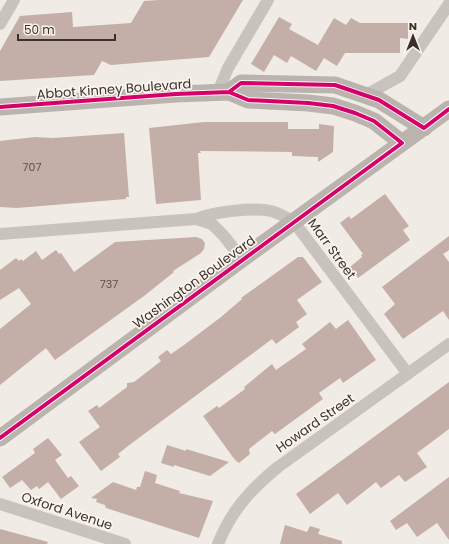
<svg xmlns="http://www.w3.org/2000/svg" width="449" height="544" font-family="Poppins,sans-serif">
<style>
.building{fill:#c3afa7}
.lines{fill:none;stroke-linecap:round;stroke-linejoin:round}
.street{stroke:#c9c3be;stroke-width:12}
.secondary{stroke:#bab3ae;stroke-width:17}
.cycleway-casing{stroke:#fbf5ee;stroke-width:6}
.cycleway{stroke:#d6006c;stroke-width:4}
.labels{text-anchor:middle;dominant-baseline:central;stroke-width:3.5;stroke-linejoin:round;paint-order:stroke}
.number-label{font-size:11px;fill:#5d504a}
.street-label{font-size:13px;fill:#3b302b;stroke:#fbf5ee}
</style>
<rect width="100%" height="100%" fill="#f0ebe5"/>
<path class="building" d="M159,0h84l-34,57 -98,8 -9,-4 -8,14 -94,6v-30l20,-35 52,-4 1,15 58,-4 13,-22z
M279,17l13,7 -3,5 29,16 16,-27 12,7 5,-7 9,5h48v16l-8,-1v15h-55l-8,13 -13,-8 -8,13 -25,-15 -4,7 -13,-8 -10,17 -13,-8z
M204,122h84v7h31v-5l15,2 -1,26 -15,10v-5l-26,-1v-4l-92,-1 1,2h-3l3,47 -45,4 -7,-76z
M124,133l5,64h-3v2l-109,9 -17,-1v-66l35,-4 18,1z
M385,194l24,32 -6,4 7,10 -52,38 -8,-11 12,-10 -1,-2 2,-1 -23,-31 9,-7 2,3z
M449,236v14l-6,4 6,8v58l-6,-9 -40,28 -19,-25 11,-10 -13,-17z
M196,237l6,2 3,4 -1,6 -3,4 -28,18 1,1 -30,24 -89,64 -9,-12 -46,37v-56l31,-25 -12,-16 -19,12v-30l16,-12 3,3 2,-2 2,2 13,-10 6,9 14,-10 3,4 2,-1 13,19 41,-30z
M298,257h5l19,25 -25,18 10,14 -11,8 3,5 -23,17 -4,-5 -144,107 -10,8 2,3 -19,14 -22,-29 21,-15 -12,-16 9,-6 2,3 28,-21v-4l7,-1 27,-21 -3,-4 9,-7 4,4 13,-9 37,-28 21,-18 -1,-1z
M348,320l28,40 -33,23 -3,-5 -21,15 4,6 -48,35 -3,-3 -23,18 1,5 -11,9 -4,-3 -32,-44 14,-10 2,2 26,-19 -1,-2 28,-23 4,6 30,-21 -4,-5 28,-22 6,7z
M449,382v47l-32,24 10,14 -22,15 -6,-7 -18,13 -5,-6 -29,23 -9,-12 -28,21 -14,-20z
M48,438l14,17 -7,5 13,18 3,-2 8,10 -18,13 -13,-17 -9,7 -2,-3 -6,4 -9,-10 -12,8 -8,-11 33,-24 -2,-4z
M167,445l19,6v-2l43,13 -19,14 -36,-11v2l-13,-4z
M145,471l12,4 -2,8 25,8 -1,2 34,8 -14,37 -93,-30 -1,-3 -9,-3 1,-3 -6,-1 22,-16 23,8 1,-3h3z
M449,477v63l-12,-17 -20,14 -10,-14 -11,7 -6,-9z
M285,525l22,7 3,-6 10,3 -2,5 24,7v3h-62z
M0,529l48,13 -1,2h-47z"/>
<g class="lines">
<path class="street" d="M0,24l14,-24
M218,92l10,-24 40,-68
M366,95l34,-19 49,-72
M196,219l16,5 11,11 19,24
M0,234l196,-15c17,-7 57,-12 75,-8 8,2 16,7 23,11l114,152
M0,504l125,40
M218,544c13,-33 33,-55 60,-77l171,-123"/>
<path class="secondary" d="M229,92l12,-9 94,2 44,15 45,28
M0,107l176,-13 53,-2 19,8 60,3 25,3 22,7 19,8 28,22
M0,438l242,-179 207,-150"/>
<defs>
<path id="cycleway" d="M229,92l12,-9 94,2 44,15 45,28 25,-19
M0,107l176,-13 53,-2 19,8 60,3 25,3 22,7 19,8 28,22 -402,295"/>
</defs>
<use href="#cycleway" class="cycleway-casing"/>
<use href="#cycleway" class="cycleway"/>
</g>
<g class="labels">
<g class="number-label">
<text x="32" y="167">707</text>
<text x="109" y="284">737</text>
</g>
<g class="street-label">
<text transform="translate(114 89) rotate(-4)">Abbot Kinney Boulevard</text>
<text transform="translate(332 249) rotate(54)">Marr Street</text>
<text transform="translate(194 282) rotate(-36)">Washington Boulevard</text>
<text transform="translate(315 423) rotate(-35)">Howard Street</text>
<text transform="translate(67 511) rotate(18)">Oxford Avenue</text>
</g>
</g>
<g transform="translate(413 36)" stroke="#fbf5ee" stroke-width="3" paint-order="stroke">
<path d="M0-3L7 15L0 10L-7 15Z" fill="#3b302b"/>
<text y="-6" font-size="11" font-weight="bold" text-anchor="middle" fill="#3b302b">N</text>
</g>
<path d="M18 34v6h97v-6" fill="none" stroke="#3b302b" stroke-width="2"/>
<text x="24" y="34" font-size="12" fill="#3b302b" stroke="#fbf5ee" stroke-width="3" paint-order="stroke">50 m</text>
</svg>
